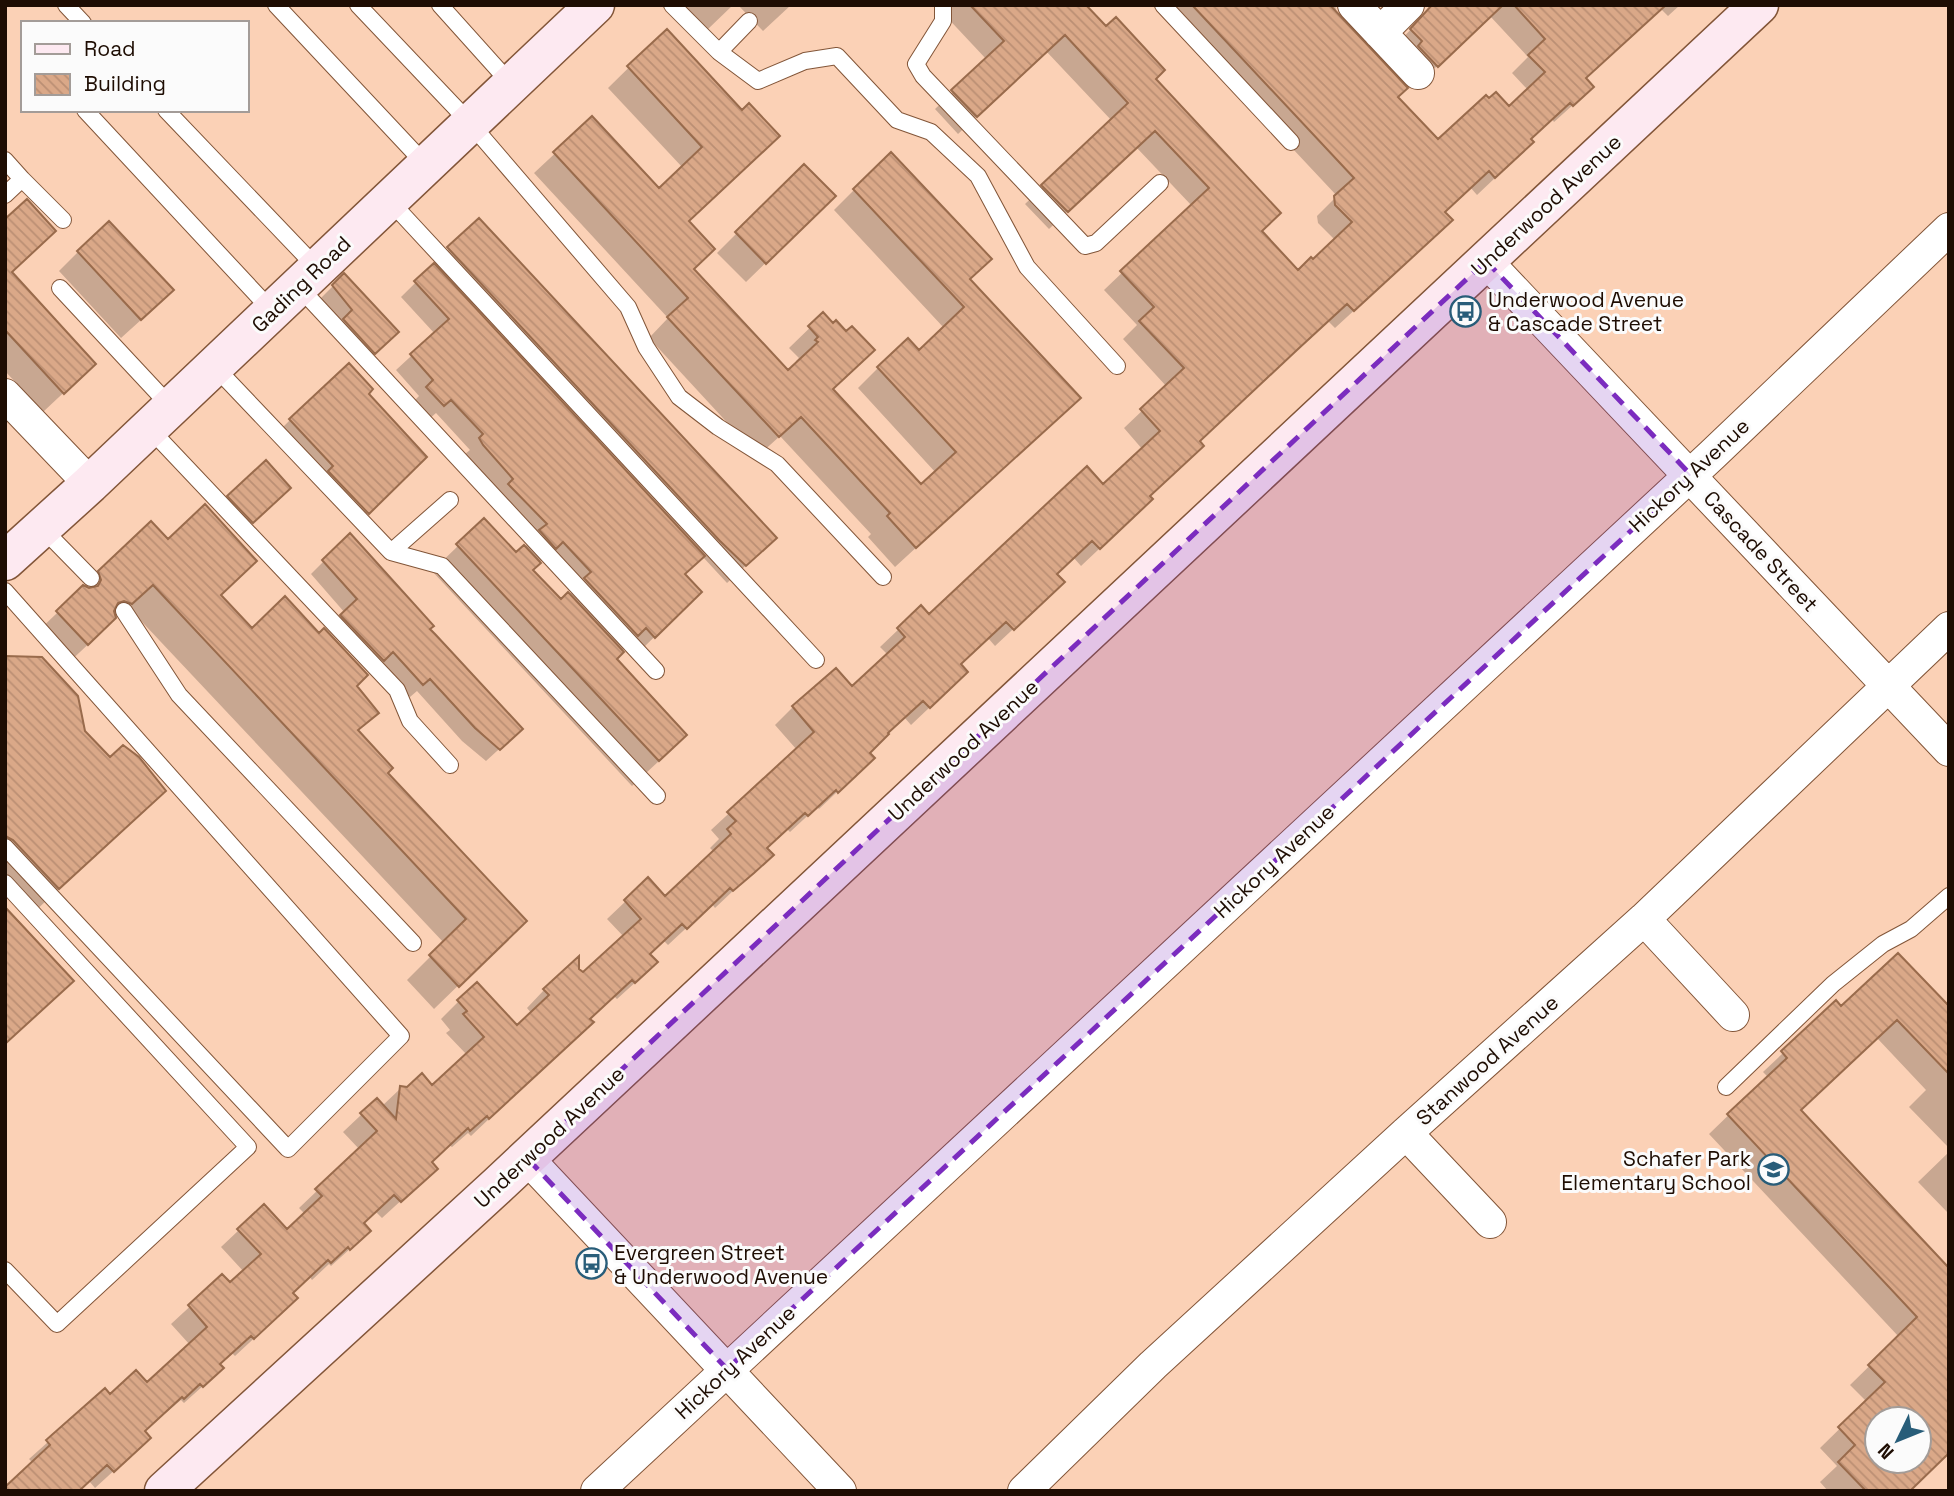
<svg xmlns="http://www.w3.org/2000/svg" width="1954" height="1496" font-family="'Space Grotesk',sans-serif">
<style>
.shadow{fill:#0003;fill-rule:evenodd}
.building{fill:url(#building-back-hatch);stroke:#996b4c;stroke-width:2;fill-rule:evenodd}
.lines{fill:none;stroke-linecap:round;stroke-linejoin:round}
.lane-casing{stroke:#825538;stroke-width:18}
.street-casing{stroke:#825538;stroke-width:34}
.secondary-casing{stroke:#825538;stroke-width:41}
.lane{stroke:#fff;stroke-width:16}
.street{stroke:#fff;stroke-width:32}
.secondary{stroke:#fde9f1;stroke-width:38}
.marked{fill:#7b2cbf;fill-opacity:0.2;stroke:#7b2cbf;stroke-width:5;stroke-dasharray:14 9;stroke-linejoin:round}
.labels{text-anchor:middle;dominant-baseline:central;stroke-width:6;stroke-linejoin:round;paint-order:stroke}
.street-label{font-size:21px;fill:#1e0d03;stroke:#fbfbfb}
.poi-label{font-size:21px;fill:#1e0d03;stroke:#fbfbfb;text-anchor:start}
</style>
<defs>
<pattern id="building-back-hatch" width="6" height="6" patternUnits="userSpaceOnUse" patternTransform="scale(1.75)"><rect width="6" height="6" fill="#daa888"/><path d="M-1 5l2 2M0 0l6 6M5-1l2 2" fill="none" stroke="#bb8f74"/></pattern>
</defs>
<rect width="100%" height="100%" fill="#fbd1b6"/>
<path class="shadow" d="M684,5h49l-26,25z
M738,5h53l-28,26z
M948,5h136l70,75 106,152 37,40 38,-32 -17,-17 -1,-7 20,-20 -179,-191h177l2,9 59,83 42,45 71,-34 19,-18 -16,-17 16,-16 -38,-41 -71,67 -25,-36 40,-42h246l-12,11 -7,-7 -77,70 -10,25 -20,18 -2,-3 -22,21 -16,20 -37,35 -7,-8 -27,25 -10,26 -98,90 -7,-7 -130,121 -49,55 -16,20 -52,49 -8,-9 -18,17 -10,25 -50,47 -7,-8 -29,27 -11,25 -37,35 -7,-8 -36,36 -13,22 -36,34 -2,-2 -27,25 -3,-3 -21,20 -13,23 -38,36 -3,-4 -44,41 -4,-4 -15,14 -11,25 -21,19 -3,-3 -26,23 3,3 -120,114 -3,-3 -16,14 -3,-2 -19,18 -13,23 -35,32 -7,-7 -13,13 -11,24 -20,18 -2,-2 -17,16 -3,-4 -18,18 -13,22 -43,40 -3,-3 -13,12 -15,20 -20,18 -3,-3 -38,32 -12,23 -36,33 -6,-7 -55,-17 -5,-5 76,-68 5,5 37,-11 43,-40 -19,-21 51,-47 7,8 15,-13 -23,-25 18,-17 48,1 18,-17 -6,-6 61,-58 -17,-18 18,-17 15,-15 6,6 19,-18h31l35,-33 -21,-22 4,-3 -9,-11 18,-18 58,27 15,-14 -5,-6 17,-18 34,-21 5,6 41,-38 -17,-18 41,-39 17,18 49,-46 -4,-4 9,-9 -8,-9 86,-80 -22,-25 18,-18 42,-37 17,19 36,-34 -8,-8 41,-39 8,8 174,-129 40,-37 -19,-22 43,-41 -44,-48 14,-14 -33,-35 88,-84 -56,-59 -87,82 -24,-25 87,-83 -66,-70 -88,83 -23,-25 52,-49 -45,-48z
M666,31l76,81 -55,109 6,49 95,103 10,-10 -2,-2 3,-3 -10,-10 34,-33 9,75 89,96 15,-13 -78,-85 20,-20 41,-16 25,-24 -110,-118 20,-20 225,208 -184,169 -27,-30 3,-3 -91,-98 -22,20 -109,-118 19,-20 -134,-145 58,-54 66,72 25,-23 -75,-80z
M804,166l30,30 -88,86 -29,-29z
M479,220l277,336 -29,27 -25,-27 -19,19 17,17 -61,60 -9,-10 -15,17 44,102 -27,25 -200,-215 26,-25 58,9 17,-16 -68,-85 5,-4 -34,-37 -8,7 -16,-17 7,-7 -23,-26 39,-36 -34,-37zM547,556l30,31 -16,15 -30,-32z
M5,222l5,51 64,110 -31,29 -38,-41z
M78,252l74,58 -31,28 -62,-67z
M344,275l40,69 -22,21 -42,-66z
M366,394l59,63 -70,68 -77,-93 12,-12z
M229,497l47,3 -36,34 -24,-25z
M350,535l78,94 80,112 -22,20 -24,-20 -45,-50 -7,6 -31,-33 -50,-35 16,-16 -34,-39z
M100,572l119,24 32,34 104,56 21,26 -19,20 144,212 -67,65 -27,-29 37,-37 -316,-336 -64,60 -30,-32z
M5,659l105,100 54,32 -132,123 -27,-29z
M1836,1003l5,5 108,4v136l-40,-41 17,-17 -49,-52 -78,73 150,158v185l-40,37h-81l-8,-9 17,-16 -17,-18 47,-46 -17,-17 49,-48 -190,-203 59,-57 -5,-5zM1877,1419h42v42h-42z
M1949,1152v62l-31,-32z"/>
<path class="building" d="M970,5h116l20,21 10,-9 49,53 -9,9 125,134 -19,18 36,39 13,-13 2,2 39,-37 -17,-17 -1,-9 20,-18 -162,-173h138l78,83 -10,9 40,42 48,-44 3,3 7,-6 13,14 36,-34 -17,-17 17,-16 -31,-34h152l-80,73 8,9 -21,19 -3,-3 -39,36 3,3 -39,36 -6,-7 -44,41 8,8 -99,91 -7,-7 -50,46 -97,91 4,5 -54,50 3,3 -53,50 -8,-8 -35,33 8,8 -51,48 -8,-8 -45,42 7,8 -38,36 -7,-7 -35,32 1,1 -19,19 5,5 -37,35 -2,-3 -28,26 -3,-3 -38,35 7,7 -20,18 -21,18 -3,-3 -43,41 -5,-5 -32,30 8,8 -23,21 -3,-3 -42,39 4,3 -105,97 -2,-3 -17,15 -2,-3 -36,34 6,7 -37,33 -7,-7 -30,28 7,8 -21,19 -2,-3 -17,16 -3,-3 -35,33 5,5 -44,41 -3,-3 -31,28 4,4 -21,19 -3,-3 -16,15 -2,-2 -37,34 6,7 -37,34 -7,-7 -28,26h-74v-4l45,-42 -4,-5 59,-52 5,6 26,-24 11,12 60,-55 -19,-22 34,-31 8,8 31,-28 -24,-25 27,-25 23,25 35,-33 -7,-7 62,-58 -17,-18 17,-15 19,21 4,-33 7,1 15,-14 10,12 52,-48 -21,-23 4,-3 -10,-11 20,-18 40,43 32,-30 -6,-6 36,-33v13l4,3 58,-53 -17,-19 24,-23 17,19 66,-62 -4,-5 9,-8 -9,-9 87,-80 -22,-26 44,-38 16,18 53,-49 -8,-9 24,-23 8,9 158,-148 16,18 57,-53 -20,-22 44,-41 -45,-47 15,-14 -34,-36 89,-83 -54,-57 -87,81 -27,-27 87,-82 -63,-68 -88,82 -26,-27 53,-49z
M1432,5h71l-65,62 -20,-21 4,-5 -12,-12z
M667,29l75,81 7,-7 31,33 -91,85 26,28 -21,20 94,101 30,-28 -3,-2 3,-3 -10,-11 15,-14 10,11 3,-3 10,11 6,-5 23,24 -42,39 88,95 35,-32 -79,-85 31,-29 11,12 45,-43 -111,-118 38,-37 101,107 -22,20 111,119 -165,150 -29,-32 3,-3 -89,-96 -22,20 -112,-120 21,-19 -135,-146 39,-36 67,72 43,-41 -75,-81z
M804,164l32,32 -70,68 -31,-32z
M27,199l29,32 -44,41 84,92 -32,30 -59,-64v-111z
M479,218l298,320 -31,28 -26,-25 -273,-294z
M109,221l65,69 -33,30 -64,-69z
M434,263l271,293 -20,18 17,18 -47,46 -9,-10 -8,8 -54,-58 7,-6 -28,-30 -7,7 -17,-19 8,-6 -39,-40 5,-5 -30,-34 -4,-7 4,-4 -32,-34 -7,6 -18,-19 7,-7 -23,-26 39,-35 -35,-38z
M344,273l55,59 -24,22 -32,-35 9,-9 -20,-25z
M349,363l24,26 -4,5 58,63 -58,57 -41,-43 5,-5 -44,-47z
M266,460l25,28 -38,35 -26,-27z
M205,504l52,57 -36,34 31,33 33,-32 34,37 5,-5 44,47 -11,11 22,27 -21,17 35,38 -5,5 139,148 -68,66 -30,-32 37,-36 -313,-334 -21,19 -8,-3 -6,2 -4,8 2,7 -28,27 -32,-34 27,-26 6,3 9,-2 3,-6 -3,-9 53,-50 17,18z
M484,518l32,34 8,-7 17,18 -8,7 28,29 7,-7 56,60 -7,7 70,76 -28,26 -203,-217z
M350,533l84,93 -4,3 5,5 88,95 -23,21 -25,-22 -45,-49 -7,6 -30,-33 -9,9 -44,-46 17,-16 -35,-39z
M5,656l37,1 36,39 7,35 25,26 13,-12 16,12 27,34 -107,98 -46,-49 -8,-4z
M5,907l69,74 -69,63z
M1898,953l51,53v68l-52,-54 -96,90 148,158v185l-39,38h-44l-28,-29 17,-17 -17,-18 47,-45 -17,-17 49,-48 -190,-203 60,-56 -6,-7 55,-51 5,6zM1877,1419h42v42h-42z"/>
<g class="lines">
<defs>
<path id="lane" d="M66,5l17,18
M276,5l150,160
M358,5l112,118 158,184 18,40 33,50 39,30 59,37 106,113
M440,5l71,79
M672,5l47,47 30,-31
M943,5v16l-27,43 7,12 162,170 11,-3 64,-60
M1163,5l128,137
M719,52l39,29 47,-20 32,-5 60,64 34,12 47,44 49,91 90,99
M85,110l187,201
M166,110l151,158
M5,160l17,19 -17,16
M22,179l41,41
M389,200l427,460
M298,286l358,385
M60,288l111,119
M214,366l177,186 51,14 215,230
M149,428l248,262 13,31 40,44
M42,528l49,50
M391,552l59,-52
M5,591l396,445 -113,113 -283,-302
M124,611l55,84 234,248
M5,883l243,264 -191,177 -52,-54
M1726,1087l107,-103 50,-40 28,-15 38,-33"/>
<path id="street" d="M1354,5l64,68
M1380,33l28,-28
M1486,261l463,489
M5,395l85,89
M1644,919l89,96
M1406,1133l84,89
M527,1158l313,333
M597,1491l1115,-1036 237,-226
M1024,1491l129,-126 253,-232 238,-214 305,-291"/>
<path id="secondary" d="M5,561l85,-77 505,-479
M164,1491l334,-306 1261,-1180"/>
</defs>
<use href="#lane" class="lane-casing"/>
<use href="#street" class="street-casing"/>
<use href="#secondary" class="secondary-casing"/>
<use href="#lane" class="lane"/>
<use href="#street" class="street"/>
<use href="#secondary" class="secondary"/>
</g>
<path class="marked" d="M1486,261l205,214 -964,894 -200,-211z"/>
<defs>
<symbol id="bus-ring" viewBox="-11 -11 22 22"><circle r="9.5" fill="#fbfbfb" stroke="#285d79" stroke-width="1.5"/><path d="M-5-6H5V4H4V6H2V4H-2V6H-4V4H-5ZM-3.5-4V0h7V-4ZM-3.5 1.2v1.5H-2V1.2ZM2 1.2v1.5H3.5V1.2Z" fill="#285d79"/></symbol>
<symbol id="school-ring" viewBox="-11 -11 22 22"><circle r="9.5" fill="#fbfbfb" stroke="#285d79" stroke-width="1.5"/><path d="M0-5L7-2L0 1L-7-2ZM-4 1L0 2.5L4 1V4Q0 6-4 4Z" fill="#285d79"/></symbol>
</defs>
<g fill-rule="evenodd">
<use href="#bus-ring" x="1448" y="294" width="35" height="35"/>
<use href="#school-ring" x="1756" y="1152" width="35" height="35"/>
<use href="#bus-ring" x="574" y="1246" width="35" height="35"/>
</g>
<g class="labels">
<g class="street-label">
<text transform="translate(1546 205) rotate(-43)">Underwood Avenue</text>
<text transform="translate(301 284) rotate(-44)">Gading Road</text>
<text transform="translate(1689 475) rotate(-43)">Hickory Avenue</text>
<text transform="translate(1761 551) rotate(47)">Cascade Street</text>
<text transform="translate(963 750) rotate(-43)">Underwood Avenue</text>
<text transform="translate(1274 861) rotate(-43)">Hickory Avenue</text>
<text transform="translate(1487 1060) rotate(-42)">Stanwood Avenue</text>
<text transform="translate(549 1137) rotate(-43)">Underwood Avenue</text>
<text transform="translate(735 1362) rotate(-43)">Hickory Avenue</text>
</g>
<g class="poi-label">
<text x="1488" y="299">Underwood Avenue<tspan x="1488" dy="24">&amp; Cascade Street</tspan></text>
<text x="1751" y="1158" text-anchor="end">Schafer Park<tspan x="1751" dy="24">Elementary School</tspan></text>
<text x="614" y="1252">Evergreen Street<tspan x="614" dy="24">&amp; Underwood Avenue</tspan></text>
</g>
</g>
<rect width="1954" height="1496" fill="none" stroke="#1e0d03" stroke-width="14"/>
<rect x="21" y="21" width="228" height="91" fill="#fbfbfb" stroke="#a39c98" stroke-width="2"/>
<rect x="35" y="44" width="35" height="10" fill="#fde9f1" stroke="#a39c98" stroke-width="2"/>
<text x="84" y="56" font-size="21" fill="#1e0d03">Road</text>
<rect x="35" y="74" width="35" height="21" fill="url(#building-back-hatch)" stroke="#a39c98" stroke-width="2"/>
<text x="84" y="91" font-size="21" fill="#1e0d03">Building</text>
<g transform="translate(1898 1440) rotate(227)"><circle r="33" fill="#fbfbfb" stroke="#a39c98" stroke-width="2"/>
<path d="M0-5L12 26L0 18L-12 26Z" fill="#285d79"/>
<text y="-10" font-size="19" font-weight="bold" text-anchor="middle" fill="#1e0d03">N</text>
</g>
</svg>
